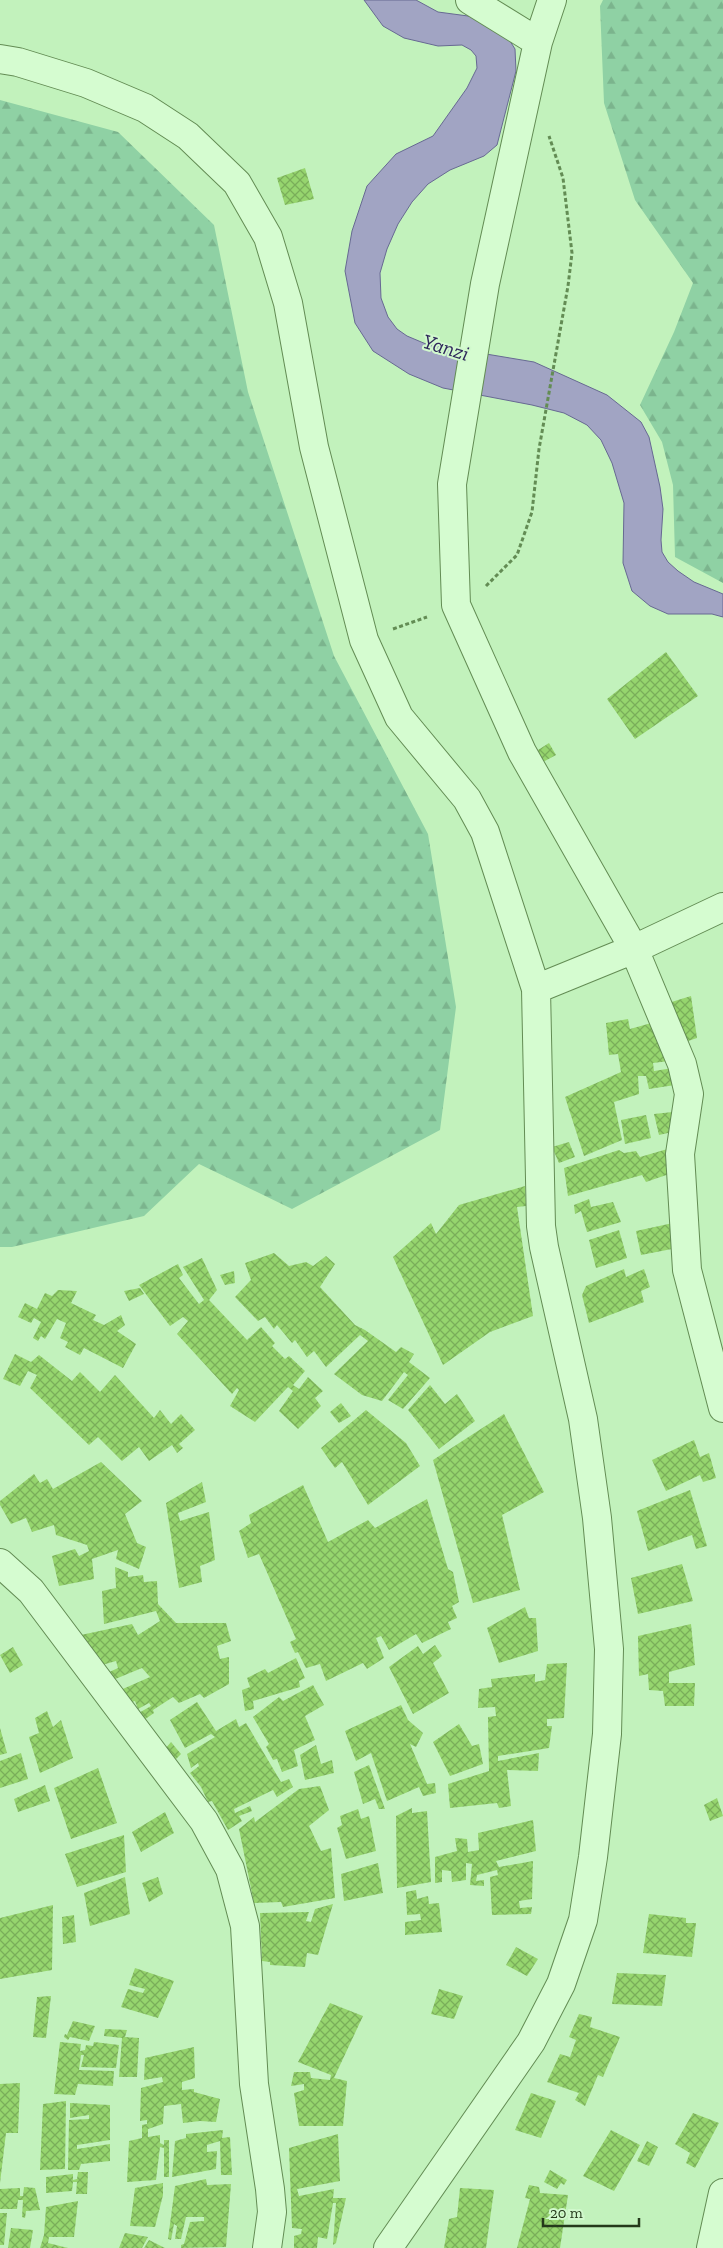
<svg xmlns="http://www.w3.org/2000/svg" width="723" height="2248" font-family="'Zilla Slab',serif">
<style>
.forest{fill:url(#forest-firs)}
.water{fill:#a1a4c3;stroke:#676992}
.building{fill:url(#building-cross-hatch)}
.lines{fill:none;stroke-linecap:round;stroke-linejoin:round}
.minor-casing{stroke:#638c54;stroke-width:30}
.path{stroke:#638c54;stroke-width:3;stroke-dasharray:4 2.5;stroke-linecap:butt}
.minor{stroke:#d5fcd0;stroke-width:28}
.labels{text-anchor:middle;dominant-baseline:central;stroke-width:4;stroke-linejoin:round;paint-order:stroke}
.water-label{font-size:21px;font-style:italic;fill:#2f285b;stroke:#d1f9cd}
</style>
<defs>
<pattern id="forest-firs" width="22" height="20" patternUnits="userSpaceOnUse" patternTransform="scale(1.25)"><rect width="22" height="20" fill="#8fd1a4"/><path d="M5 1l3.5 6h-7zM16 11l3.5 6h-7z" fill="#7bb48d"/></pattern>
<pattern id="building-cross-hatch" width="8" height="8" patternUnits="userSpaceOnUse" patternTransform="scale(1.25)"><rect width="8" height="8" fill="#96d56e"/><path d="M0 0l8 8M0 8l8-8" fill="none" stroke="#7aae5a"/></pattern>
</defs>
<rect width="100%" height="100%" fill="#c2f2bc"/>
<path class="forest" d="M603,0h120v583l-48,-26 -2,-72 -11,-43 -22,-37 34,-73 19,-49 -58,-83 -31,-97 -4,-97z
M0,100l118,32 96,93 34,167 86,264 94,178 28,173 -16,123 -148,79 -93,-45 -55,52 -132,31h-12z"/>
<path class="water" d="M364,0h52l22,12 45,6 22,15 10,16 1,22 -19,74 -13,11 -34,14 -22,14 -16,18 -14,22 -11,25 -7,24 1,25 7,19 9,12 10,7 19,8 108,18 73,33 34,27 8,15 11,50 3,22 -2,31 1,12 6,10 10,9 16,11 29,12v23l-11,-3h-44l-18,-8 -18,-15 -9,-28 1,-60 -12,-40 -11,-23 -14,-15 -23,-12 -32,-8 -89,-17 -34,-14 -36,-23 -18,-28 -10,-52 7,-40 15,-45 29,-32 37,-18 34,-48 10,-20 -1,-12 -5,-6 -9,-5 -24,1 -34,-8 -21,-12z"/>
<path class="building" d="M305,168l9,31 -29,6 -8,-27z
M666,652l32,44 -63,43 -28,-40z
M549,743l7,12 -13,7 -5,-12z
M691,996l6,42 -27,9 -1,14 -16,2 1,8 19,-3 2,17 -26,4 -3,-13h-8l1,18 -25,8 8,38 -38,16 -19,-59 56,-25 -3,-18 -9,1 -3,-32 22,-4 2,10 39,-11 -4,-14z
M682,1111l3,18 -26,6 -5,-21z
M646,1115l5,23 -26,6 -4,-24z
M569,1142l6,15 -16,6 -7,-16z
M671,1148l4,24 -29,10 -4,-7 -74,21 -4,-28 55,-18 5,3 12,-2 4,6z
M525,1186l1,20 -9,1 16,109 -43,16 -47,33 -50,-108 38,-34 5,11 23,-29z
M589,1199l2,8 22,-5 8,20 -34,10 -6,-21 -6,3 -1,-9z
M673,1223l4,25 -36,7 -5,-24z
M619,1230l8,28 -31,10 -7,-28z
M274,1253l15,13 17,-4 7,4 13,-10 9,8 -15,23 35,38 10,5 31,22 5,-5 13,7 -5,8 21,16 -27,31 -15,-9 20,-25 -4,-3 -22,29 -20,-6 -28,-21 34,-33 -8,-6 -34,32 -12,-16 -7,6 -12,-17 -3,3 -15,-18 -3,4 -9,-12 -7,4 -23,-24 16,-17 -6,-17z
M202,1258l15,32 -8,10 38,40 14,-13 14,16 -3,3 13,13 4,-3 16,15 -12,14 6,4 9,-12 15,14 -8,7 6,8 -23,23 -19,-18 14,-20 -5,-4 -33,35 -25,-16 9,-16 -2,-2 -5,6 -55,-60 11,-13 -5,-4 -13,9 -31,-41 39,-21 5,11 -4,3 20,26 5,-4 -21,-33z
M624,1269l2,8 18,-8 6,18 -9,4 3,11 -55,21 -7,-28 4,-9z
M234,1271l1,12 -10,2 -5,-10z
M140,1288l4,6 -15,7 -5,-10z
M58,1290l19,1 -6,12 25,12 -3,5 11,5 17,-10 4,10 -8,6 19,13 -13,24 -39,-20 -4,7 -15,-8 3,-5 -8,-4 6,-15 -9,-4 -12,20 -4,-3 -3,5 -5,-3 8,-16 -7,-4 -3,5 -13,-6 7,-14 12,6 8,-16 7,3z
M15,1354l16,8 8,-7 33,26 8,-9 20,20 15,-17 39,43 6,-8 11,14 10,-10 14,16 -16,14 4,4 -6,5 -5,-8 -23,16 -10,-14 -17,14 -24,-24 -9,8 -59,-57 7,-13 -9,-4 -8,15 -17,-7z
M430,1385l15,19 12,-10 18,27 -36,28 -31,-39z
M341,1403l10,13 -12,7 -9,-11z
M366,1410l40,33 14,23 -52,39 -26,-43 -7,6 -14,-20z
M504,1414l40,78 -42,23 18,75 -47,13 -40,-143z
M694,1440l6,17 9,-4 7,25 -13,4 -3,-7 -34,16 -14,-31z
M101,1462l41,39 -17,13 12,29 9,4 -7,22 -23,-10 2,-9 -26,9 2,20 -35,7 -7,-30 23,-7 4,7 10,-5 -2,-6 -31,-10 -2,-10 -22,7 -6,-14 -15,6 -11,-19v-4l34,-27 6,9 7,-4 6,10z
M202,1482l4,20 -28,11 2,8 29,-9 6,48 -15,6 2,16 -23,6 -13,-85z
M303,1485l25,57 40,-22 7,8 52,-29 21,70 5,3 6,30 -7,4 5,12 -9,4 3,7 -29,14 -6,-9 -27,16 -8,-14 -5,2 8,20 -17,11 -4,-6 -37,18 -6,-17 -14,4 -8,-16 -3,1 -5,-11 6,-3 -37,-85 -11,4 -9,-27 12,-8 -2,-8z
M690,1490l17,56 -11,3 -4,-14 -44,16 -11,-40z
M682,1564l11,37 -55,13 -7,-36z
M115,1567l13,5v5l15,-2 1,7 13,-1 1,23 18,19h50l5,18 -14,5 3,13 9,-2v27l-25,14 -4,-4 -21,9 -6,-6 -20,13 1,3 -13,9 -4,-8 14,-8 -2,-3 -11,6 -3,-8 -9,3 -10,-12 34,-15 -8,-9 -34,14 -3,-8 13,-6 -2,-7 -14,4 -2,-8 -7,1 -12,-23 51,-11 6,11 22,-14 -4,-10 -52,13 -2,-33 14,-3z
M525,1607l4,11h7l2,33 -39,12 -12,-35z
M691,1624l4,41 -26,7v11h26l-1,23h-29l-2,-15 -14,-1 -1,-16 -9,2 -1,-40z
M435,1645l7,11 -9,7 16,30 -36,21 -24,-47 29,-21 5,8z
M13,1647l10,18 -13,8 -10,-18z
M296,1658l9,20 -6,3 1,6 -47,14 1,8 -9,2 -3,-21 8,-3 -3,-9 18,-9 3,4z
M567,1663l-3,55 -17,1v7h5l-3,22 -51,8v5l41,-8 -1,18 -31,-1 4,36 -12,2 -2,-5 -47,5 -2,-24 41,-13 -1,-54 8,-1 -1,-9 -17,1 1,-19 13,-2 -1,-8 44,-5v8l10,-2 2,-16z
M313,1685l11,20 -19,11 10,24 -21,10 4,16 -16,6 -5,-13 -4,1 -7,-13 3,-3 -16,-27 26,-20 4,4z
M197,1702l19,29 20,-12 3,8 7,-4 35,59 8,-3 4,8 -16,10 -4,-7 -39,19 1,4 15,-7 2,5 -13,5 3,5 -14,9 -16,-29 -4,1 -7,-15 -11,-14 9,-7 -1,-3 -7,5 -4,-14 28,-17 -4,-3 -26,14 -15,-28z
M401,1705l7,15 15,13 -7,14 -6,-3 17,40 8,-1 1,10 -13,3 -4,-9 -32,14 -16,-48 -15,8 -11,-30z
M47,1711l6,16 8,-7 12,38 -33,15 -11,-36 10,-4 -4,-15z
M459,1724l13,22 7,-2 4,20 -33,12 -17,-34z
M0,1728l7,25 -7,2z
M171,1742l10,12 -5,5 -11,-10z
M316,1745l5,19 11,-4 2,13 -29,7 -5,-25z
M21,1753l7,26 -28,9v-27z
M369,1765l16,44h-6l-4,-10 -12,5 -9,-32z
M98,1768l19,55 -46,16 -17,-51z
M45,1785l5,16 -32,11 -4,-13z
M320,1786l9,24 -20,16 12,25 10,-3 4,50 -52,9 -2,-5 -27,1 -15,-74 15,-12 1,5 44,-33z
M717,1798l6,18 -13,5 -6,-16z
M412,1808v5l15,-2 4,71 -34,6 -1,-72z
M358,1809l3,10 8,-3 7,35 -30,8 -9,-31 5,-3 -2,-9z
M165,1812l9,21 -33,19 -9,-20z
M533,1820l3,31 -40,10 3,6 34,-6 -1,38 -13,2 1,7 12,-1 -1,7 -39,1 -2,-38 8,-2 -1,-5 -20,5 -1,6 8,-1v6l-14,-1 2,-21 -6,-1v17l-14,2 -1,-11 -9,-1v12l-7,1v-26l22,-6 -2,-13 12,1 1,13 11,-2 -1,-17z
M124,1835l2,37 -49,15 -12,-33z
M378,1863l5,30 -39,8 -3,-27z
M125,1877l5,37 -40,12 -6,-33z
M158,1877l5,17 -14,8 -7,-19z
M416,1890l1,9 11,-3 1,8 10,-1 3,29 -37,3v-13l16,-2 -1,-6 -13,1 -1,-23z
M333,1904l-15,51 -11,-2 -2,14 -35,-2v-3l-8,-1 -2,-48 49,-1 -3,9 5,1 4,-13z
M53,1905l-1,65 -52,9v-61z
M649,1914l37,4v5h10l-4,34 -49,-4z
M74,1915l2,27 -13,2 -1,-27z
M516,1947l22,12 -11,17 -21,-11z
M135,1968l39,13 -16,37 -37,-11 7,-18 15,4 2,-4 -16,-4z
M617,1973l49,2 -4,31 -50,-2z
M439,1989l24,7 -9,23 -23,-5z
M51,1996l-5,42 -13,-1 4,-40z
M330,2003l33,13 -29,62 13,3 -4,45h-44l-5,-33 10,-3v-6l-13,2 3,-14h16l1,6 19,2 1,-5 -33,-13z
M579,2014l13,3 -2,10 30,10 -17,40 -5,-2 -13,31 -10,-6 4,-7 -32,-11 13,-28 10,3 6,-17 -7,-3z
M73,2021l22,5 -6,15 -19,-4 -2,3 -4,-3 1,-3 2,1z
M105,2029l22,1 -2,7 14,1 -2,39h-18l3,-39 -18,-2z
M60,2042l21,2 -1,7 5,-1 1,-5 7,1 1,-4 25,3 -3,23 -35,-1 3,-12h-3l-2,15 35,1 -1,15 -35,-2 -3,11 -21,-1z
M194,2047l1,31 -13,4v8l12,-1v3l26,7 -4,23 -16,-1 -17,2 -2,-19 -17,2 -1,18 -15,5v8l12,-2v8l4,2v-5h5v37h-5v-29l-4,-1 -4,33 -29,2 2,-41 13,-3v-13l5,-1v-4l-7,1 1,-33 22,-6 -1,-5 -18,3 1,-22z
M20,2083l-2,50h-12l-6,50v-99z
M531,2093l25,8 -15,37 -26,-8z
M66,2101l-1,68 -25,1 3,-66z
M70,2103l40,2v35l-33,5v4l33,-5v17l-29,3 -2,6h-11l1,-50 20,-1v-4l-19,3z
M693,2113l26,10 -24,45 -9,-5 4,-10 -15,-9z
M223,2130l-1,8 8,-1 2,38h-11l-1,-34 -13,4v7l10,-1 -1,18 -44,8 3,-36 11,-3v-4z
M611,2130l29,15 -26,46 -31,-15z
M338,2134l2,47 -43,8 2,7 35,-7 -1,9h13l-10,45 -3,2 3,-42h-3l-6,36 -9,-2 -1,11h-23v-12l7,-2 1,-5 -10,-1 -3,-80z
M647,2141l11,6 -9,19 -12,-5z
M550,2170l17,10 -3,5 -3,-2 -4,6 -13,-7z
M78,2172h10l-1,22h-11l1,-12h-4l-1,9 -26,2v-16l27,-3v6l4,-1z
M206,2179l1,6 24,-1 -5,63 -45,1v-3l3,-1 6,-22 14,-1v-4h-18l-5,22h-6l2,-13 -3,-2 -3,16 -3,-1 7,-53z
M163,2183v12l-8,32 -25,-1 5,-38z
M529,2185l10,2 1,6 28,2 -8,53h-43l13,-49 -5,-1z
M24,2187l11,1 5,22 -14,1 -1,7 -3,-1 1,-17h-5l-1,9h-17v-20l20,-1v8h3z
M460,2188l34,2 -8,58h-42l5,-29 8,-2z
M78,2201l-4,36h-25l-1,6 20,5h-28l4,-13 2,-28z
M0,2213h7l-3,32h-4z
M11,2228l22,2 -3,18h-22z
M125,2233l23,4 -6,11h-23z
M149,2240l16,8h-21z"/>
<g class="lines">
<defs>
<path id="minor" d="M470,0l68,42
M552,0l-14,42 -53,242 -33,200 4,121 66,147 112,197 48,115 7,30 -9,60 7,116 36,138
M0,59l18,3 68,21 59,25 43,28 49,47 31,54 20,66 26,144 50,193 35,77 68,82 18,33 51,157 5,237 3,21 39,172 14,99 12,131 -2,85 -14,123 -10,63 -22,64 -30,58 -143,206
M536,989l98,-40 89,-42
M0,1563l31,28 173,230 26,48 15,57 9,158 16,105 2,23 -5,36
M711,2248l12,-55"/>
</defs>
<use href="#minor" class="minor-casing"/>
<path class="path" d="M486,586l31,-31 15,-43 7,-63 29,-163 4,-33 -9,-75 -14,-42
M393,629l34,-12"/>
<use href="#minor" class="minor"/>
</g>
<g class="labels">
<g class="water-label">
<text transform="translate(446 347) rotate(17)">Yanzi</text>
</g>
</g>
<path d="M543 2218v8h96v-8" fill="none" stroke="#24391a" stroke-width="2.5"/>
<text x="550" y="2218" font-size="15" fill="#24391a" stroke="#d1f9cd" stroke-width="4" paint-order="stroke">20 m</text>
</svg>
